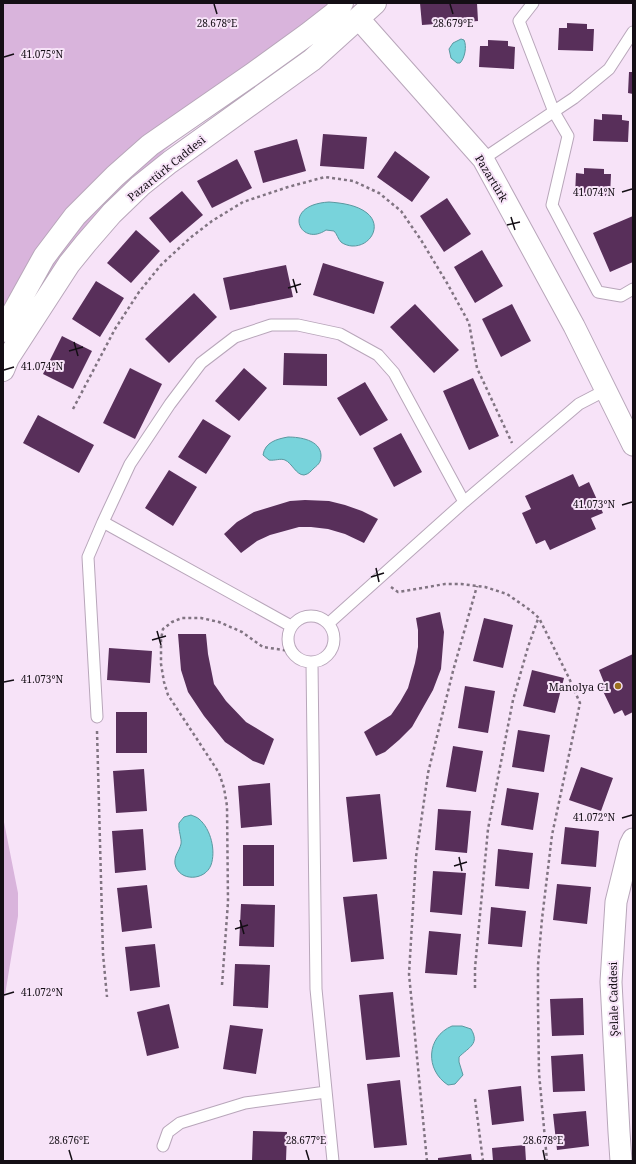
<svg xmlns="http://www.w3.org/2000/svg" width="636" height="1164" font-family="'Noto Serif',serif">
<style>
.green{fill:#d9b4dc}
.water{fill:#78d3db;stroke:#5a98a0}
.building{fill:#582f5a}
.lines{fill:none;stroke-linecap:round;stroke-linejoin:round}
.service-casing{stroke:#b8a6ba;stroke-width:13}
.minor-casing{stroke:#b8a6ba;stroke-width:23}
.tertiary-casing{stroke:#b8a6ba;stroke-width:24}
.path{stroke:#817482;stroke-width:2.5;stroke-dasharray:3 3;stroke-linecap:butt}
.service{stroke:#fff;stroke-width:11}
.minor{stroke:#fff;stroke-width:21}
.tertiary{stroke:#fff;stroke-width:22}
.ticks{fill:none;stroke:#140e15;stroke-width:1.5}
.poi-dot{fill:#9a701e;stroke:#f7e3f8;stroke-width:1.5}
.labels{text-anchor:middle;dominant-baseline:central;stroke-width:4;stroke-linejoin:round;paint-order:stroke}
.street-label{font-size:11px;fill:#140e15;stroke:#f7e3f8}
.poi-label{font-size:11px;fill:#140e15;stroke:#f7e3f8;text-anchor:end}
.ticks-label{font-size:10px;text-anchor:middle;fill:#140e15;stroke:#f7e3f8;stroke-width:4;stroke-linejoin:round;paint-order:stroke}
</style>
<rect width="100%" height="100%" fill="#f7e3f8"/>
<path class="green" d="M3,3h339l-17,18 -160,129 -122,129 -40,91z
M3,817l15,76v23l-15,91z"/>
<path class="water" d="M461,39l3,1c3,6 1,18 -4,23h-3l-6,-5 -2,-9 4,-6z
M329,202c13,1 28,3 38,11 16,13 3,34 -15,33 -3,0 -9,-2 -11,-4 -3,-3 -4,-8 -7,-11l-8,-1c-26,18 -46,-25 3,-28z
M288,437c12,0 32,3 33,18 0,7 -2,9 -7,13 -3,3 -5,6 -10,7 -8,0 -12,-12 -19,-15 -5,-2 -10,1 -16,0l-6,-5c2,-13 14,-16 25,-18z
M191,815c2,1 6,2 8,4 12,10 17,32 12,46 -6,16 -32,17 -36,-1 -1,-9 4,-12 6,-20 1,-5 -3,-14 -2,-21l5,-6z
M452,1026h10l9,3c9,15 -2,18 -12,28v5l4,13 -8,9 -7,1c-23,-15 -22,-48 4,-59z"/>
<path class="building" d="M420,3h57l1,18 -56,4z
M567,23l20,1v5h7l-1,22 -35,-1 1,-22h8z
M488,40l20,1v5l7,1 -1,22 -35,-2 1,-21h8z
M629,72h4v22l-5,-1z
M602,114l20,1v5l7,1 -1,21 -35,-1 1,-22 8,1z
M323,134l44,3 -3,32 -44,-3z
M297,139l9,32 -43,12 -9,-32z
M395,151l35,26 -18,25 -35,-25z
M237,159l15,29 -40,20 -15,-27z
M584,168l20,1v5h7l-1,22 -35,-1 1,-22 8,1z
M182,191l21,24 -33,28 -21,-25z
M447,198l24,36 -27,18 -24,-36z
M633,216v46l-23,10 -17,-39z
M136,230l24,21 -29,32 -24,-20z
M482,250l21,36 -28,17 -21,-36z
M323,263l61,19 -10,32 -61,-19z
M286,265l7,32 -63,13 -7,-32z
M96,281l28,17 -24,39 -28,-18z
M194,293l23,24 -48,46 -24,-24z
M415,304l44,46 -25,23 -44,-46z
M512,304l19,37 -30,16 -19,-38z
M62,336l30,15 -19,38 -30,-15z
M284,353l43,1v32l-44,-1z
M130,368l32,16 -27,55 -32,-16z
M244,368l23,20 -28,33 -24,-20z
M473,378l26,58 -30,14 -26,-59z
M365,382l23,38 -28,16 -23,-38z
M38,415l56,30 -15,28 -56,-30z
M203,419l28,17 -25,38 -28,-17z
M401,433l21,39 -28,15 -21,-39z
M169,470l28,17 -24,39 -28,-18z
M573,474l6,13 10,-5 14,31 -12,5 5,11 -46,21 -5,-10 -9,4 -14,-31 9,-4 -6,-13z
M305,500l24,1 16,4 17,6 16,8 -14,24 -19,-9 -17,-5 -17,-2h-12l-29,8 -13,6 -16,12 -17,-19 13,-12 17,-10 36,-11z
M440,612l4,20 -2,25 -1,12 -8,21 -21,37 -13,13 -14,12 -9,4 -12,-24 27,-17 9,-13 8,-14 7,-25 3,-16v-17l-2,-12z
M484,618l29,7 -10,43 -30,-7z
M178,634h28l2,20 6,30 12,17 20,21 28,17 -10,26 -11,-4 -28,-19 -21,-26 -16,-24 -7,-22z
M109,648l43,3 -2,32 -43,-3z
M633,654v58l-8,4 -3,-6 -8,4 -13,-27 4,-2 -6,-15z
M532,670l32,8 -9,35 -32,-7z
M465,686l30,5 -7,42 -30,-5z
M116,712h31v41h-31z
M518,730l32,5 -6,37 -32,-5z
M453,746l30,5 -7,41 -30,-5z
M581,767l32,11 -12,33 -32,-11z
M144,769l3,42 -31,2 -3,-42z
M270,783l2,42 -31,3 -3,-42z
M507,788l32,5 -6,37 -32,-5z
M380,794l7,65 -34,3 -7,-65z
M438,809l33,2 -4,42 -32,-3z
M565,827l34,4 -3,36 -35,-3z
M143,829l3,41 -31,3 -3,-42z
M243,845h31v41h-31z
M498,849l35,4 -4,36 -34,-3z
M433,871l33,2 -4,42 -32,-3z
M557,884l34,3 -4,37 -34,-4z
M147,885l5,43 -30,4 -5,-44z
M377,894l7,65 -33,3 -8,-65z
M241,904l34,1 -1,42 -35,-1z
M491,907l35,4 -4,36 -34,-3z
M429,931l32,3 -4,41 -32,-2z
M155,944l5,43 -30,4 -5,-44z
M235,964l35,1 -2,43 -35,-2z
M393,992l7,65 -34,3 -7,-65z
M583,998l1,37 -32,1 -2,-37z
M169,1004l10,44 -32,8 -10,-44z
M230,1025l33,4 -7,45 -33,-5z
M583,1054l2,37 -32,1 -2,-36z
M400,1080l7,65 -33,3 -7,-64z
M521,1086l3,35 -32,4 -4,-35z
M586,1111l3,35 -32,4 -4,-36z
M253,1131l34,1 -1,29h-34z
M525,1145l1,16h-33l-1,-13z
M471,1154l1,7h-34v-3z"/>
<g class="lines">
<defs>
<path id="service" d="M533,3l-14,18 35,91 14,24 -16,69 46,87 23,4 12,-7
M483,159l91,-61 35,-29 24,-37
M288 639a23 23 0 1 1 46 0a23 23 0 1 1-46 0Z
M329,623l135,-121 115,-98 27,-14
M291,626l-188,-104 27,-58 40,-60 31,-41 34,-26 36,-12h27l42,9 38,21 16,18 70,129
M312,663l4,326 17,172
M97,717l-9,-160 15,-35
M163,1146l5,-14 12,-9 65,-20 81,-11"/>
<path id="minor" d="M358,18l125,141 91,167 59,119
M621,1161l-2,-29 -8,-150 5,-80 14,-57 3,-6"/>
<path id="tertiary" d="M3,331l41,-74 31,-41 40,-40 35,-31 104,-72 54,-39 27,-21 7,-10
M3,370l5,-12 61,-94 17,-21 26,-30 28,-27 30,-24 142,-102 63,-57"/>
</defs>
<use href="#service" class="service-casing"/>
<use href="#minor" class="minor-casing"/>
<use href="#tertiary" class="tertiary-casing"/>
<path class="path" d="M73,409l42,-80 24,-37 22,-27 29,-27 22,-17 31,-19 45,-15 37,-10 28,4 26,12 22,18 20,29 26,43 22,40 8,45 35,75
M391,587l7,5 47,-8h16l24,3 22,7 23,16 9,8 30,60 11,25 -28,132 -10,84 -4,46v41l1,67 8,88
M97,731l6,223 4,43
M222,985l6,-83 -1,-96 -3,-18 -5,-15 -9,-14 -42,-64 -4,-13 -3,-18v-25l2,-10 9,-7 10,-4h19l18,4 23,10 21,15 27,4
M475,988v-20l13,-139 25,-129 15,-53 10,-28
M475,1099l8,62
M427,1161l-18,-187 7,-117 12,-84 25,-102 24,-85"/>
<use href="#service" class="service"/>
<use href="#minor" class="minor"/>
<use href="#tertiary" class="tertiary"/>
</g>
<path class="ticks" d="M214,4l3,10M450,4l3,10M4,57l10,-3M622,192l10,-3M511,217l4,13M507,225l13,-3M293,279l4,14M288,288l13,-4M74,342l4,14M69,351l14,-4M4,370l10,-3M622,505l10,-3M376,568l3,14M371,577l13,-4M157,631l4,14M152,640l14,-4M4,682l10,-2M622,818l10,-3M459,857l3,14M454,866l13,-4M240,920l4,14M235,929l13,-4M4,995l10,-3M69,1150l3,10M306,1150l3,10M543,1150l2,10"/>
<circle class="poi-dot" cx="618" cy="686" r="4"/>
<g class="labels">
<g class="street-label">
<text transform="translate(166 168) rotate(-39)">Pazartürk Caddesi</text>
<text transform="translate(492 178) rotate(59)">Pazartürk</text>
<text transform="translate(613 999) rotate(-91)">Şelale Caddesi</text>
</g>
<g class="poi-label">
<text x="610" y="686">Manolya C1</text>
</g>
</g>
<g class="ticks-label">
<text x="217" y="27">28.678°E</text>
<text x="453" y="27">28.679°E</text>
<text x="42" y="58">41.075°N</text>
<text x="594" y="196">41.074°N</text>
<text x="42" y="370">41.074°N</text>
<text x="594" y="508">41.073°N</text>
<text x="42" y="683">41.073°N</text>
<text x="594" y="821">41.072°N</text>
<text x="42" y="996">41.072°N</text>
<text x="69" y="1144">28.676°E</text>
<text x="306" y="1144">28.677°E</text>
<text x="543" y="1144">28.678°E</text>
</g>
<rect width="636" height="1164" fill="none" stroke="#140e15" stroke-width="8"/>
</svg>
